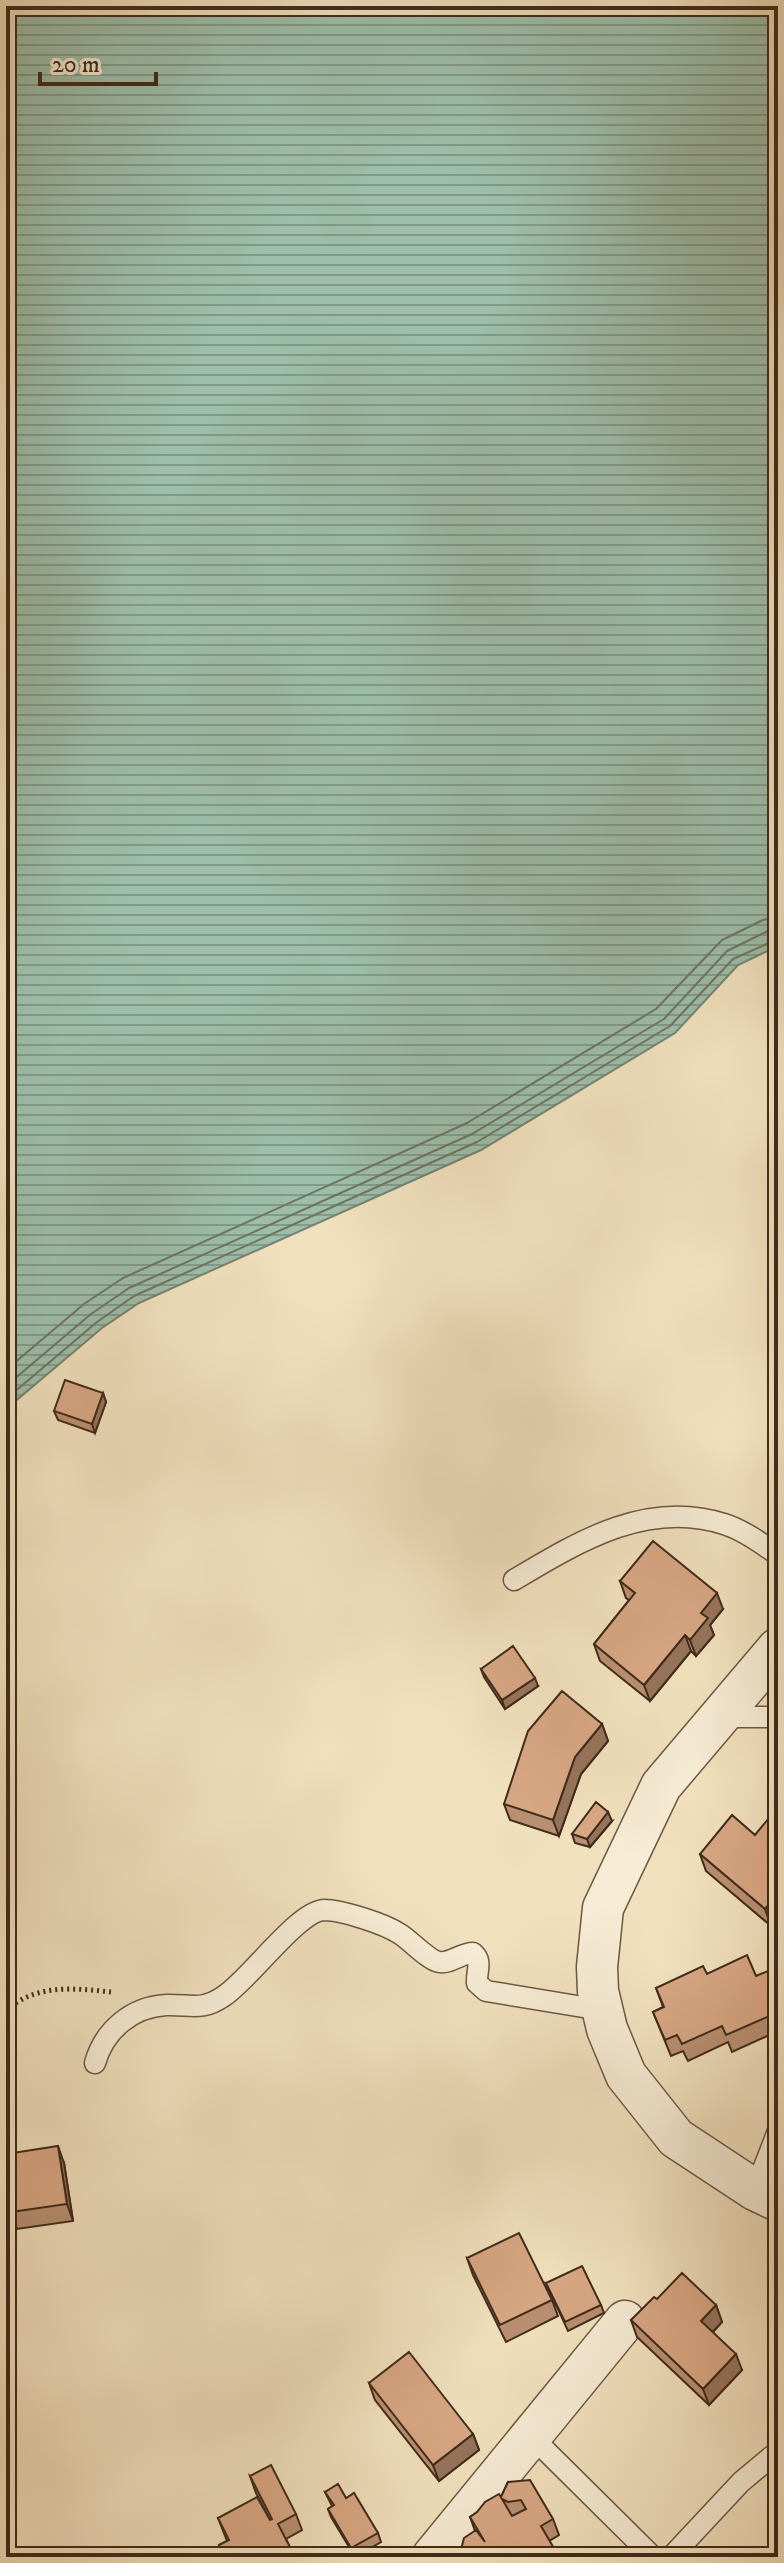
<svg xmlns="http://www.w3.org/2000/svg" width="784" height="2563" font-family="'IM FELL DW Pica',serif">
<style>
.water{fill:url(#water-rules);stroke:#778370;stroke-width:2}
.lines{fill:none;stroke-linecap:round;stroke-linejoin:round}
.shore{stroke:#6e7462;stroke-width:2}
.lane-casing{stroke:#6c5843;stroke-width:23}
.street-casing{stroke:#6c5843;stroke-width:43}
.path{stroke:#402b1a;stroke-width:5;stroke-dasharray:2 4;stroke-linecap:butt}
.lane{stroke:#f6ebd4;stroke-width:20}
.street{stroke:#f6ebd4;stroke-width:40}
.wall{fill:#b98f71;stroke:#402b1a;stroke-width:2}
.shaded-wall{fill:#96745c;stroke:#402b1a;stroke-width:2}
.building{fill:#d7a683;stroke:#402b1a;stroke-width:2;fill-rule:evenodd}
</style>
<defs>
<pattern id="water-rules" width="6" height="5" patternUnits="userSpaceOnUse" patternTransform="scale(2)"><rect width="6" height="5" fill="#9cbeaa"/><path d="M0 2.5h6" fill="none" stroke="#819b8a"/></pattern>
</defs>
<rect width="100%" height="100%" fill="#f1e0bd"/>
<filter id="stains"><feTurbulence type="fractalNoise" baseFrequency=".0025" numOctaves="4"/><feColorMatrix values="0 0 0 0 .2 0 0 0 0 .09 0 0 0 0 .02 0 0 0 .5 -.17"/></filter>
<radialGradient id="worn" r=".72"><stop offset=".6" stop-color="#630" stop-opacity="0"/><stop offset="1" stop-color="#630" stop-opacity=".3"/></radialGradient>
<path class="water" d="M6,6h772v940l-40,19 -63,68 -194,117 -342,153 -37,25 -96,81z"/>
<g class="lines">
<path class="shore" d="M6,1370l78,-66 39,-26 344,-155 189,-114 66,-69 41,-20 15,-3
M6,1386l85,-72 38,-26 343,-154 192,-115 63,-68 41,-20 10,-2
M6,1399l91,-77 37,-26 343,-154 193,-116 63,-67 45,-20"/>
<defs>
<path id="lane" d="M514,1580c64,-38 133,-81 210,-56 19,6 37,19 54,31
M721,1725l9,-8h48
M95,2063c9,-32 36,-56 71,-58 24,-1 35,7 58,-9 26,-17 74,-85 100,-86 18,0 61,14 76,24 10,6 28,26 39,28 11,2 22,-9 34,-9 10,8 3,19 4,30l9,8 97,16 18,-4
M755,2190l23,-59
M531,2436l122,121
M671,2557l70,-75 31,-26"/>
<path id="street" d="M778,1648l-117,138 -58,122 -6,59 1,24 9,38 19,46 50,63 79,52 23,11
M432,2557l193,-236"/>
</defs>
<use href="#lane" class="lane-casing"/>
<use href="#street" class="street-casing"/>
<path class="path" d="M6,2010c31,-26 67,-22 105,-18"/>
<use href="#lane" class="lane"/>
<use href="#street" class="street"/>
</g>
<path class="wall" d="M103,1393l3,9 -11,31 -37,-13 -4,-9z
M778,1447v40l-3,-1 -6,-17z
M620,1581l103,28 -13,16 4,10 -18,21 -5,-5 -41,50 -50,-40 -6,-17 35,-44 -3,-2z
M481,1669l57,17 -33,23 -21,-32z
M602,1724l6,17 -27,33 -22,62 -49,-16 -6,-16z
M612,1821l-22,26 -15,-4 -3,-9z
M755,1835l16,91 -65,-55 -6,-17z
M707,1974l49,2 22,16v26l-2,1 2,6v6l-46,21 -4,-10 -40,19 -5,-10 -12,5 -18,-44 10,-5 -7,-19z
M64,2163l9,58 -56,8 -6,-17z
M467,2258l85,42 6,16 -52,26 -33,-67z
M546,2283l55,22 3,8 -36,18z
M657,2299l59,6 6,17 -9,10 29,38 -33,35 -72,-68 -6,-17z
M369,2383l104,51 6,16 -40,31 -64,-81z
M250,2476l46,38 6,16 -16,9 9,18h-72l-4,-12 8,-4 -9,-23 52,2 -14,-27z
M508,2482l45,37 6,16 -10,6 -90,16 16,-26 -5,-14 31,-20z
M325,2492l21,6 32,35 3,9 -26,15 -24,-40 -3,-8 4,-3z"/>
<path class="shaded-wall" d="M103,1393l3,9 -11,31 -3,-9z
M717,1593l6,16 -13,16 4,10 -18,21 -6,-16 11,-27z
M685,1635l6,16 -41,50 -6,-16z
M535,1678l3,8 -33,23 -3,-9z
M602,1724l6,17 -27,33 -22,62 -6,-16 22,-63z
M608,1812l4,9 -22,26 -3,-8z
M778,1894v24l-7,8 -6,-17z
M58,2146l6,17 9,58 -6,-17z
M716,2305l6,17 -15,16 -6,-17z
M736,2354l6,16 -33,35 -6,-16z
M473,2434l6,16 -40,31 -6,-16z"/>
<path class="building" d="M65,1380l38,13 -11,31 -38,-13z
M778,1447v26l-9,-4z
M653,1541l64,52 -16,20 7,5 -18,22 -5,-5 -41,50 -50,-41 41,-51 -15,-12z
M513,1646l22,32 -33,22 -21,-31z
M562,1691l40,33 -27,33 -22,63 -49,-16 24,-73z
M596,1802l12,10 -21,27 -15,-5z
M778,1807v87l-13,15 -65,-55 32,-39 23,20z
M747,1955l9,21 12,-5 10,21v7l-9,4 5,11 -48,21 -4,-9 -40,18 -5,-9 -12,5 -12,-28 11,-5 -8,-19 47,-22 4,8z
M58,2146l9,58 -56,8 -5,-31v-27z
M519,2233l33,67 -52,25 -33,-67z
M582,2266l19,39 -36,17 -19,-39z
M682,2273l34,32 -15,16 35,33 -33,35 -72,-69 23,-23 3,2z
M409,2352l64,82 -40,31 -64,-82z
M271,2465l25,49 -18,10 17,33h-70l-6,-12 10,-5 -11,-22 39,-21 13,23 2,-1 -22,-43z
M530,2480l23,39 -12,7 18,31h-100l5,-19 12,-8 9,12 -15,-25 7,-5 8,-10 14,-8 2,3 7,-15zM502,2499l6,3 13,-2 5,9 -14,7z
M338,2484l8,14 8,-5 24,40 -27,15 -23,-39 6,-4 -9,-13z
M778,2549v8h-25z"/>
<rect width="784" height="2563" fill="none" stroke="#f1e0bd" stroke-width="32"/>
<rect x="8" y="8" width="768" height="2547" fill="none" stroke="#402b1a" stroke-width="4"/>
<rect x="16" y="16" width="752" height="2531" fill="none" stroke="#402b1a" stroke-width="2"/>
<path d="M40 72v12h116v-12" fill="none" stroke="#402b1a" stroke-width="4"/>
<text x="52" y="72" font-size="24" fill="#402b1a" stroke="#f6ebd4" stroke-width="6" paint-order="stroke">20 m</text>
<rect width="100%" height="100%" filter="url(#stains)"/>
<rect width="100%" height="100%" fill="url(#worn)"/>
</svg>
